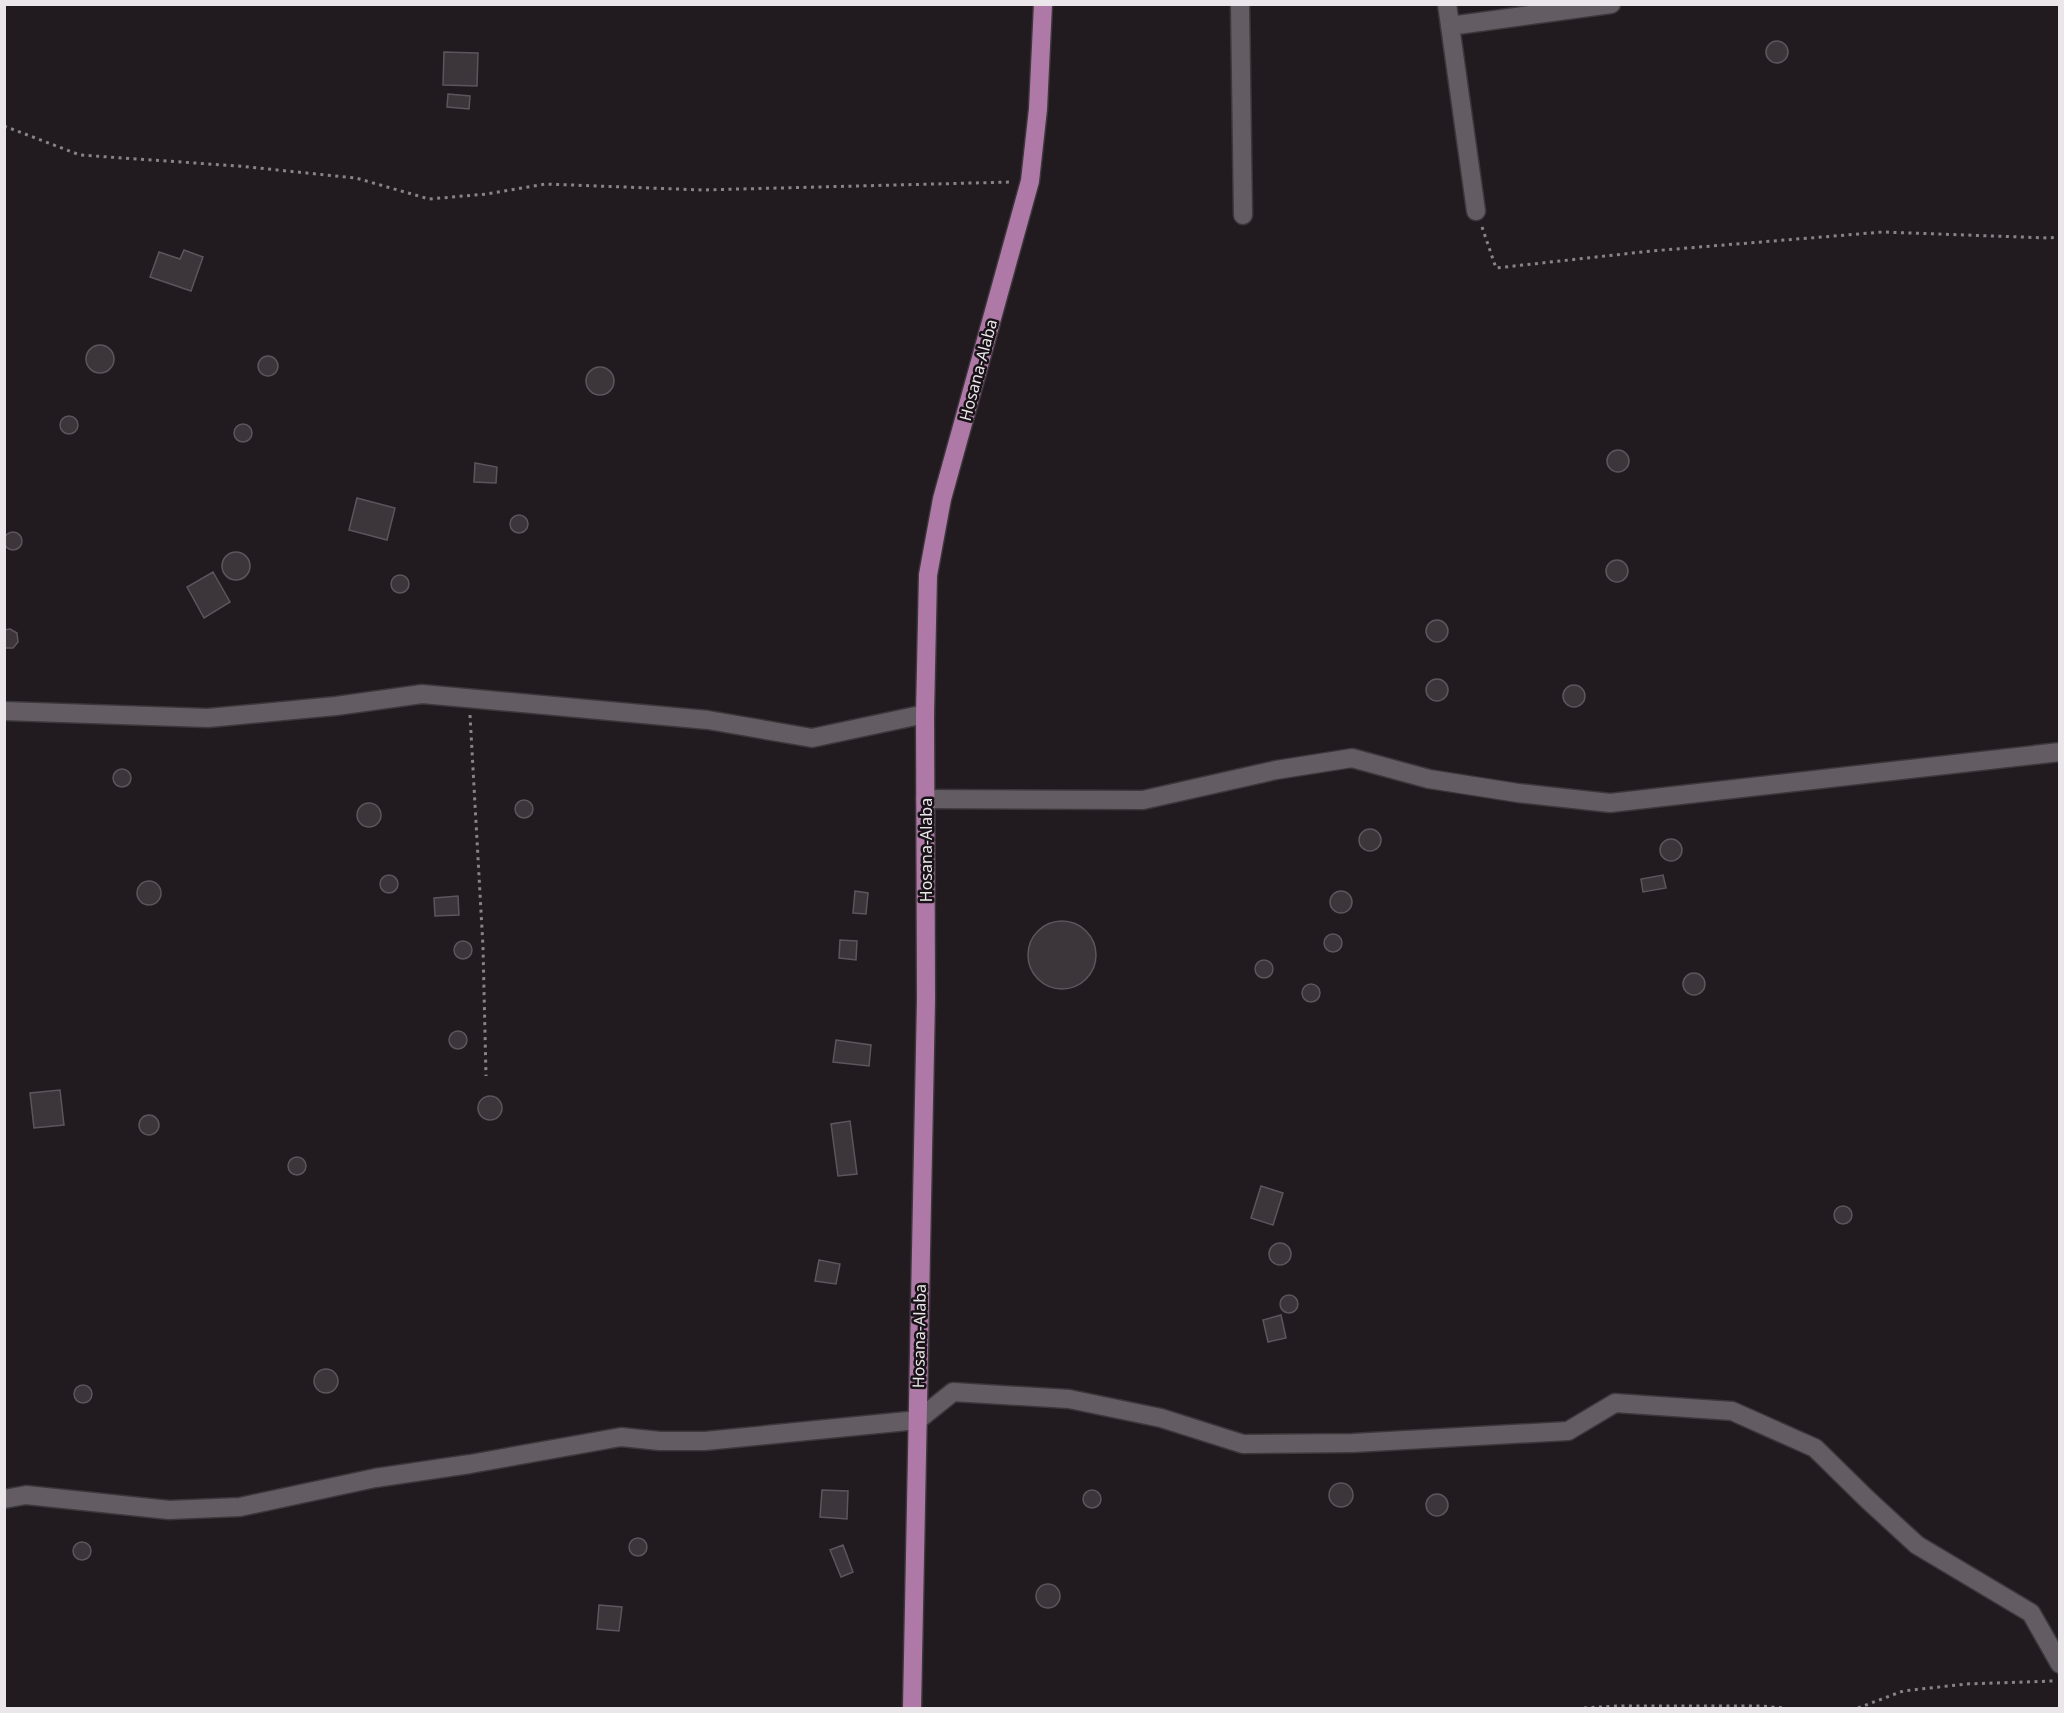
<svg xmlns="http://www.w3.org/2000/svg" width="2064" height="1713" font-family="'Noto Sans',sans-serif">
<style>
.building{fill:#3c363b;stroke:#5c555b;stroke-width:1.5}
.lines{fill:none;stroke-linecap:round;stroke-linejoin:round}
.minor-casing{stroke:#3c373b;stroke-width:21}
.major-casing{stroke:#3c373b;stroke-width:21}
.path{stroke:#888387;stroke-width:3;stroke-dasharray:3 4.5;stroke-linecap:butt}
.minor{stroke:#635c62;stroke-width:18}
.major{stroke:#af79a7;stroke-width:18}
.labels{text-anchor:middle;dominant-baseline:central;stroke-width:5;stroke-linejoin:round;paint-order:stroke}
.street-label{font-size:16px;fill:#eae6e9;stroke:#181217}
</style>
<rect width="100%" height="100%" fill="#211b20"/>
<path class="building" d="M1766 52a11 11 0 1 1 22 0a11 11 0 1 1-22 0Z
M444,52l34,1 -1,33 -34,-1z
M448,94l22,2 -1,13 -22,-2z
M184,250l19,7 -12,34 -41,-14 9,-25 21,7z
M86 359a14 14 0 1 1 28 0a14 14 0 1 1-28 0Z
M258 366a10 10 0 1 1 20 0a10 10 0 1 1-20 0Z
M586 381a14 14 0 1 1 28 0a14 14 0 1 1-28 0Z
M60 425a9 9 0 1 1 18 0a9 9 0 1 1-18 0Z
M234 433a9 9 0 1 1 18 0a9 9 0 1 1-18 0Z
M1607 461a11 11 0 1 1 22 0a11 11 0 1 1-22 0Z
M475,463l22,4 -1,16 -22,-1z
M357,498l38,10 -8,32 -38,-10z
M510 524a9 9 0 1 1 18 0a9 9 0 1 1-18 0Z
M4 541a9 9 0 1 1 18 0a9 9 0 1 1-18 0Z
M222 566a14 14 0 1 1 28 0a14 14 0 1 1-28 0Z
M1606 571a11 11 0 1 1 22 0a11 11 0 1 1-22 0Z
M213,572l17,30 -26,16 -17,-31z
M391 584a9 9 0 1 1 18 0a9 9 0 1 1-18 0Z
M1426 631a11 11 0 1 1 22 0a11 11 0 1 1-22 0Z
M10,629l7,4 1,9 -5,6h-7l-2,-1v-17z
M1426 690a11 11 0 1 1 22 0a11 11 0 1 1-22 0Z
M1563 696a11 11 0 1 1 22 0a11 11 0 1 1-22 0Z
M113 778a9 9 0 1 1 18 0a9 9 0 1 1-18 0Z
M515 809a9 9 0 1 1 18 0a9 9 0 1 1-18 0Z
M357 815a12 12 0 1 1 24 0a12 12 0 1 1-24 0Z
M1359 840a11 11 0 1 1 22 0a11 11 0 1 1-22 0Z
M1660 850a11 11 0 1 1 22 0a11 11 0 1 1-22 0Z
M380 884a9 9 0 1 1 18 0a9 9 0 1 1-18 0Z
M1663,875l3,13 -23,4 -2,-13z
M137 893a12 12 0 1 1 24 0a12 12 0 1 1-24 0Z
M1330 902a11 11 0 1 1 22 0a11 11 0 1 1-22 0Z
M855,891l13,2 -2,21 -13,-1z
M458,896l1,19 -24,1 -1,-18z
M1028 955a34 34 0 1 1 68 0a34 34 0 1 1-68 0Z
M1324 943a9 9 0 1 1 18 0a9 9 0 1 1-18 0Z
M840,940l17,1 -1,19 -17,-2z
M454 950a9 9 0 1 1 18 0a9 9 0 1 1-18 0Z
M1255 969a9 9 0 1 1 18 0a9 9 0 1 1-18 0Z
M1683 984a11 11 0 1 1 22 0a11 11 0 1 1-22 0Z
M1302 993a9 9 0 1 1 18 0a9 9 0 1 1-18 0Z
M449 1040a9 9 0 1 1 18 0a9 9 0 1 1-18 0Z
M836,1040l35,5 -2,21 -36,-4z
M60,1090l4,35 -30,3 -4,-35z
M478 1108a12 12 0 1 1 24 0a12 12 0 1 1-24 0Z
M139 1125a10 10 0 1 1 20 0a10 10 0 1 1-20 0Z
M850,1121l7,53 -19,2 -7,-52z
M288 1166a9 9 0 1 1 18 0a9 9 0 1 1-18 0Z
M1261,1186l22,7 -10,32 -22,-7z
M1834 1215a9 9 0 1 1 18 0a9 9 0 1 1-18 0Z
M1269 1254a11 11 0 1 1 22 0a11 11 0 1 1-22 0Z
M819,1260l21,4 -4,20 -21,-3z
M1280 1304a9 9 0 1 1 18 0a9 9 0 1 1-18 0Z
M1281,1315l5,23 -18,4 -5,-22z
M314 1381a12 12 0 1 1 24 0a12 12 0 1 1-24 0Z
M74 1394a9 9 0 1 1 18 0a9 9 0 1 1-18 0Z
M1329 1495a12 12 0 1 1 24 0a12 12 0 1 1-24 0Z
M822,1490l26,1 -1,28 -27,-2z
M1083 1499a9 9 0 1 1 18 0a9 9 0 1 1-18 0Z
M1426 1505a11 11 0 1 1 22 0a11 11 0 1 1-22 0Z
M629 1547a9 9 0 1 1 18 0a9 9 0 1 1-18 0Z
M73 1551a9 9 0 1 1 18 0a9 9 0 1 1-18 0Z
M843,1545l10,27 -12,5 -11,-27z
M1036 1596a12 12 0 1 1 24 0a12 12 0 1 1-24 0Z
M599,1605l23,2 -3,24 -22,-2z"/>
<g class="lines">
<defs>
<path id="minor" d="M1240,4l3,211
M1447,4l29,207
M1450,26l161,-22
M4,711l204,7 128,-12 86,-12 286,26 104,18 113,-24
M925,799l218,1 133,-30 76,-12 77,21 89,14 92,10 450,-51
M4,1499l22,-4 143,15 71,-3 135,-29 95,-14 151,-27 39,4h45l213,-21 35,-28 116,7 92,19 82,26 110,-1 215,-12 47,-28 117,8 83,37 53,52 49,45 114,68 29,51"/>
<path id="major" d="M912,1708l14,-709 -1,-285 3,-139 14,-76 88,-318 8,-72 5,-105"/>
</defs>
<use href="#minor" class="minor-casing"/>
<use href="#major" class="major-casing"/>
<path class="path" d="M4,126l76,29 158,11 118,12 73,21 58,-5 58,-10 157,6 310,-8
M1482,227l14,41 155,-17 232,-19 165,6 12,-1
M470,715l13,232 3,129
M1584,1708l32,-2h145l23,2
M1858,1708l45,-17 63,-7 87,-3"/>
<use href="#minor" class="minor"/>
<use href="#major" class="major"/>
</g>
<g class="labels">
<g class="street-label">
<text transform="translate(978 370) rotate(-75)">Hosana-Alaba</text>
<text transform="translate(926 850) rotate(-90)">Hosana-Alaba</text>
<text transform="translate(919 1336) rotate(-89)">Hosana-Alaba</text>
</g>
</g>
<rect width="2064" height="1713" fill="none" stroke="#eae6e9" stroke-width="12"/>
</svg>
